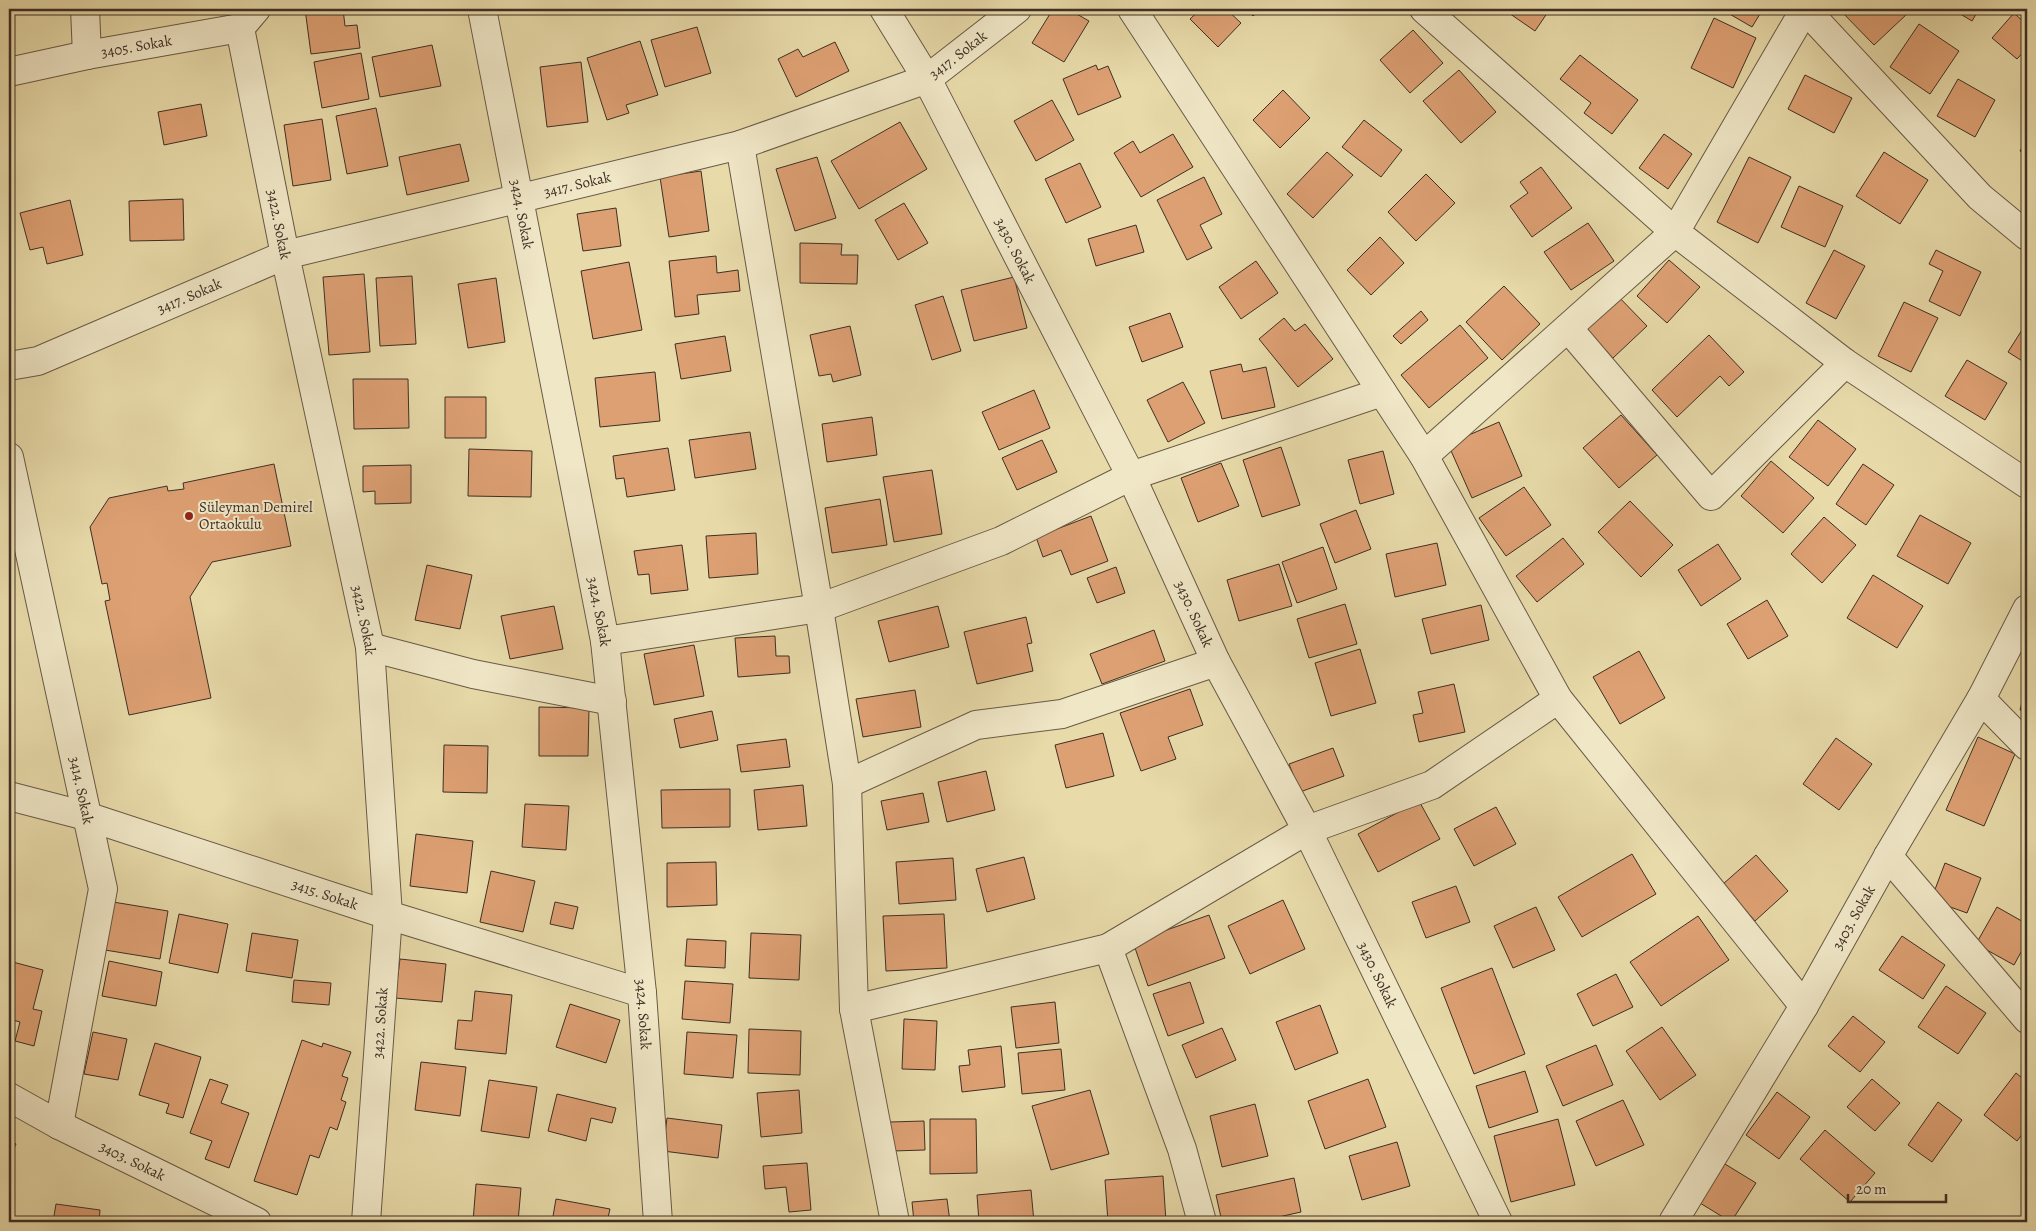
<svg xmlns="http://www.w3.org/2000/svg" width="2036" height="1231" font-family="Alegreya,serif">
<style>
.building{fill:#dda073;stroke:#3e2f25}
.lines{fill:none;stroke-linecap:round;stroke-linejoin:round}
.street-casing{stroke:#685a46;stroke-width:30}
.street{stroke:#f0e7c7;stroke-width:28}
.poi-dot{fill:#8f2418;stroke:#f0e7c7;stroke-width:2}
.labels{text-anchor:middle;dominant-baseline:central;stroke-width:4;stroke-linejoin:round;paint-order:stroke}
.street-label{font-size:15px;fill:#3e2f25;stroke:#f0e7c7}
.poi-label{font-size:15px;fill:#3e2f25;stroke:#f0e7c7;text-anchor:start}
</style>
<rect width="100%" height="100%" fill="#e8daa9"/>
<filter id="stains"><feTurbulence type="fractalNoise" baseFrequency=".004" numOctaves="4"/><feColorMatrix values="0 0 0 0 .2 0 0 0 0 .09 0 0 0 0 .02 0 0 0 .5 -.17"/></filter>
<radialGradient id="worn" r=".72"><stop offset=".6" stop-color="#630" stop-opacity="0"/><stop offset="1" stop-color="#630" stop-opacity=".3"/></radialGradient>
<path class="building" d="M305,9h38l2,17 12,-1 3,23 -49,6z
M1053,9h15l21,12 -25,41 -32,-19z
M1201,9h25l15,14 -23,24 -28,-28z
M1246,9h15l-8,7z
M1503,9h47l-15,22z
M1721,9h42l-11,18z
M1839,9h63l5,5 -33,31z
M1952,9h27l-7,12z
M2014,13l13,12v23l-10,11 -25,-21z
M1714,18l42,20 -23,50 -42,-20z
M1919,24l40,27 -29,43 -40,-27z
M697,27l14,46 -46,14 -14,-47z
M1413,30l30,33 -33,30 -30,-33z
M640,41l18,54 -32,10 3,8 -22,7 -20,-62z
M835,42l14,29 -53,26 -18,-38 20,-10 5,8z
M432,45l9,41 -61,11 -8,-40z
M361,53l8,46 -47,9 -8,-46z
M1580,55l58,45 -26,34 -28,-21 7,-10 -31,-24z
M581,62l7,60 -41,5 -7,-60z
M1096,65l2,5 10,-4 13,31 -43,18 -15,-36z
M1459,70l37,42 -35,31 -38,-42z
M1805,75l47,23 -18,35 -46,-24z
M1958,79l37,21 -20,37 -38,-21z
M1283,90l27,28 -30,30 -27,-28z
M1052,100l22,40 -38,21 -22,-40z
M201,104l6,32 -43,9 -6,-33z
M376,108l12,58 -41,8 -11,-58z
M322,119l9,61 -38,6 -9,-61z
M1364,120l38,30 -21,27 -39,-30z
M900,122l27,47 -68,40 -28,-48z
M1173,134l20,33 -52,30 -27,-44 19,-12 7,12z
M1664,134l28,20 -24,35 -29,-21z
M2027,138v17l-7,-4z
M460,144l9,37 -62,14 -8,-38z
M1327,152l26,23 -40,43 -26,-24z
M1884,152l44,28 -28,44 -44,-28z
M817,157l19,61 -41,13 -19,-62z
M1749,157l42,20 -33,66 -41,-21z
M1080,163l21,44 -35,16 -21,-44z
M1541,167l31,41 -40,29 -22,-31 18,-13 -8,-11z
M701,171l8,60 -40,6 -9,-60z
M1426,174l29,29 -39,38 -28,-29z
M1204,177l18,37 -22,11 12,23 -25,12 -30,-60z
M1799,186l44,20 -18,41 -44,-20z
M183,199l1,41 -54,1 -1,-40z
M70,200l13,55 -36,9 -4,-17 -13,3 -10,-37z
M904,203l24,40 -30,17 -23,-40z
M616,208l5,38 -38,5 -6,-37z
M1588,223l26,38 -43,29 -27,-38z
M1136,225l8,27 -48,14 -8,-27z
M1380,237l24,26 -33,32 -24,-25z
M800,243l42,1 -1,11h17l-1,29 -57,-1z
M9,250l4,22 -4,1z
M1834,250l31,16 -29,53 -30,-16z
M1936,250l45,22 -21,44 -31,-15 14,-30 -14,-7z
M716,256l1,17 21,-3 2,21 -43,4 2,19 -24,3 -6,-56z
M1669,260l31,27 -33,36 -30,-27z
M1256,261l22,32 -37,26 -22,-32z
M629,262l13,68 -49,9 -12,-68z
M364,274l6,78 -41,3 -6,-78z
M412,276l4,68 -36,2 -4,-68z
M1014,277l13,51 -53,13 -13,-51z
M496,278l9,64 -37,6 -10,-64z
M1504,286l36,38 -38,36 -36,-38z
M1614,292l33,34 -34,32 -32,-33z
M943,296l18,55 -29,9 -17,-55z
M1904,302l34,16 -27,54 -33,-16z
M1421,311l7,9 -27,24 -8,-8z
M1170,313l13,34 -41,15 -13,-35z
M1284,318l11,13 10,-7 28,35 -35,28 -39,-48z
M2027,322v42l-19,-12z
M1460,325l28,33 -59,50 -28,-33z
M850,326l11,49 -28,7 -2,-8 -12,2 -9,-41z
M1709,335l35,37 -15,14 -9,-10 -43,41 -25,-27z
M725,336l6,35 -50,8 -6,-35z
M1967,360l40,23 -22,37 -40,-24z
M1241,364l2,8 23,-5 9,40 -53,12 -12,-48z
M655,372l5,49 -60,6 -5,-49z
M353,379h55l1,49 -55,1z
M1183,382l22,41 -37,19 -21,-42z
M1034,390l16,38 -51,22 -17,-38z
M445,397h41v41h-41z
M1621,415l36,40 -38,33 -36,-40z
M872,417l5,38 -50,7 -5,-38z
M1818,420l38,29 -28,37 -39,-29z
M1499,422l23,54 -50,22 -24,-54z
M750,432l6,37 -61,9 -6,-38z
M1042,440l15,32 -40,18 -15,-32z
M1281,447l19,58 -38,12 -19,-57z
M668,448l7,42 -48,7 -3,-19 -8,1 -3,-23z
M469,449l63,2 -1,46 -63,-1z
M1383,451l11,43 -34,10 -12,-44z
M1771,461l43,37 -31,35 -42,-37z
M1221,463l18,43 -41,16 -17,-44z
M274,464l17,82 -79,16 -22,35 21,101 -82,17 -24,-114 5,-1 -3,-17 -5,1 -12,-57 19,-29 58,-12 1,5 16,-2 -1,-6z
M1863,464l31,21 -28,40 -30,-21z
M411,465v38l-36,1v-13l-12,1v-26z
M932,470l10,64 -48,8 -11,-65z
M1524,487l27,38 -45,31 -27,-38z
M880,499l7,46 -55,8 -7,-45z
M1630,501l43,44 -32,32 -43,-45z
M1356,510l15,39 -36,14 -15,-39z
M1920,515l51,28 -23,41 -51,-28z
M1091,516l17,45 -37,14 -10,-25 -18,7 -7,-20z
M1824,517l32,28 -34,38 -31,-29z
M756,533l2,41 -49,4 -3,-42z
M1563,538l21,26 -47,38 -21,-26z
M1437,543l9,42 -51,12 -9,-43z
M1718,544l23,35 -40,27 -23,-36z
M682,545l6,45 -37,4 -2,-20 -11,1 -4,-24z
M1323,547l14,42 -40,14 -15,-41z
M1279,564l13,42 -53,15 -12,-41z
M427,565l45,10 -12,54 -45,-9z
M1116,567l9,26 -28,10 -10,-25z
M1873,575l50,31 -26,42 -50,-30z
M1767,600l21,36 -40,23 -21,-35z
M1345,604l12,40 -48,14 -12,-39z
M1481,605l8,35 -58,14 -9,-35z
M554,606l9,43 -53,10 -9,-43z
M938,606l11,41 -60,15 -11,-41z
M1026,617l6,26 -5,1 6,27 -56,13 -13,-52z
M1154,630l11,31 -63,23 -12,-30z
M775,636l1,20h13l1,17 -52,4 -3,-39z
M694,645l10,51 -50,9 -10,-51z
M1360,649l16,54 -45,13 -16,-53z
M1639,651l26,47 -45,26 -27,-47z
M2027,683v29l-7,-2z
M1454,684l11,48 -46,10 -6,-27 10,-2 -5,-21z
M1190,689l13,36 -35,12 8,22 -35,12 -21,-58z
M915,690l6,37 -58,10 -7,-38z
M539,707l50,1 -1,48h-49z
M712,711l6,29 -38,8 -6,-29z
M1103,733l11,43 -48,12 -11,-43z
M1978,737l37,17 -31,72 -38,-16z
M1836,738l36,26 -33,46 -36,-26z
M786,739l4,28 -49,5 -4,-27z
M444,745l44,1 -1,47 -44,-1z
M1333,748l11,28 -44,16 -11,-28z
M986,771l9,39 -48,12 -9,-40z
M803,785l4,41 -49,4 -4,-40z
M730,789v38l-68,1 -1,-38z
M923,793l6,29 -42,8 -6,-29z
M1419,801l21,38 -62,33 -20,-38z
M525,804l44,2 -3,44 -44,-3z
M1496,807l20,37 -42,22 -20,-37z
M416,834l57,7 -6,52 -57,-7z
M1632,854l24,40 -74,43 -24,-40z
M1756,855l32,36 -33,30 -32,-37z
M1024,857l11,42 -48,13 -11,-43z
M953,858l3,42 -57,4 -3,-42z
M716,862l1,43 -50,2v-44z
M1945,863l36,15 -14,35 -36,-13z
M491,871l44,10 -12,51 -43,-10z
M1456,886l14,36 -44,16 -14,-36z
M1283,900l22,49 -55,25 -22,-48z
M113,902l55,9 -8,48 -55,-9z
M555,902l23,5 -5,22 -23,-5z
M1536,907l19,43 -42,18 -19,-42z
M1997,907l30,17v17l-13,24 -38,-21z
M179,914l49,10 -10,49 -49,-10z
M944,914l3,54 -61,3 -3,-55z
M1209,915l16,43 -77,28 -15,-44z
M1698,916l31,44 -68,46 -31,-44z
M252,933l46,7 -6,38 -46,-7z
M751,933l50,2 -2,45 -50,-2z
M1902,936l43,29 -22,34 -44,-29z
M687,939l39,2 -1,27 -40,-2z
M400,959l46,5 -4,38 -47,-4z
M9,961l34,9 -10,39 9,2 -8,35 -19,-5 5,-19 -11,-3z
M109,961l53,11 -6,34 -54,-10z
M1492,968l33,86 -51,20 -33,-86z
M1616,974l17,33 -40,19 -16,-32z
M294,980l37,3 -2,22 -37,-3z
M685,981l48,3 -3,39 -48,-4z
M1190,982l14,41 -36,13 -15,-42z
M1946,986l40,27 -28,41 -40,-27z
M475,991l37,4 -6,59 -51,-5 3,-29 14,1z
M1055,1002l4,41 -43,5 -5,-41z
M570,1004l50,16 -14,43 -50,-16z
M1320,1005l18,48 -43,17 -19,-48z
M1853,1016l32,26 -25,30 -32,-26z
M904,1019l33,2 -2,49 -33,-1z
M1662,1027l34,48 -36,25 -34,-49z
M1222,1028l14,32 -40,18 -14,-33z
M749,1029l52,2 -1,44 -52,-2z
M93,1032l34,7 -9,41 -34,-6z
M687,1032l50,3 -4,43 -49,-4z
M302,1040l20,7 1,-4 28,9 -9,24 6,2 -7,22 5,2 -9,28 -7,-3 -11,31 -9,-3 -13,40 -43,-14z
M155,1043l46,14 -18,61 -17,-5 3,-9 -30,-9z
M1596,1045l17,40 -50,21 -17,-40z
M1001,1046l4,41 -43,5 -3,-26 11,-1 -2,-15z
M1061,1049l4,41 -43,4 -4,-41z
M421,1062l45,5 -6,49 -45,-6z
M1525,1071l13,41 -49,16 -13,-42z
M2016,1073l11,9v46l-10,13 -33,-26z
M210,1079l18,6 -7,18 28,10 -20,55 -24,-9 7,-18 -22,-8z
M1368,1079l18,48 -61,22 -17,-48z
M1872,1079l28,24 -25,28 -28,-24z
M489,1080l48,7 -8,51 -48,-7z
M799,1090l3,43 -41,4 -4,-44z
M1090,1090l19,64 -58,16 -19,-64z
M1777,1092l33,25 -31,42 -33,-24z
M557,1094l59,14 -4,15 -21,-5 -5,23 -38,-10z
M1623,1100l21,45 -48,21 -20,-45z
M1938,1102l24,18 -30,42 -24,-17z
M1255,1104l13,52 -46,11 -12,-51z
M667,1118l55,7 -4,33 -55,-7z
M930,1119h46l1,54 -47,1z
M1558,1119l17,66 -64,17 -17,-66z
M924,1121l1,29 -33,1 -2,-29z
M1825,1130l50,43 -25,29 -50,-43z
M9,1140l7,4 -7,15z
M1397,1142l13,44 -48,14 -13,-44z
M807,1163l4,47 -22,2 -3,-25 -21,2 -2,-23z
M1725,1164l31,19 -25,39 -31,-19z
M1163,1176l3,46h-58l-3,-42z
M1294,1178l7,34 -45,10h-34l-6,-27z
M476,1184l45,4 -3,34h-45z
M1031,1190l3,32h-55l-2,-27z
M556,1199l54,10 -3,13h-55z
M947,1199l3,23h-36l-2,-20z
M56,1204l44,6 -1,12h-46z
M124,1217l34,5h-34z
M397,1218l13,4h-14z"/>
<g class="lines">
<defs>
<g id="street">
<path d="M85,9l2,46"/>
<path id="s1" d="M482,9l123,632 37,352 16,229"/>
<path id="s2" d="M884,9l43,70 204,397 85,186 91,168 191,392"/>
<path d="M1132,9l292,447 134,243 246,307"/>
<path d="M1424,9l251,223 170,131 182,121"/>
<path d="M1805,9l175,188 47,39"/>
<path id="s3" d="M240,28l45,227 85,392 18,268 -22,307"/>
<path id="s4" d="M9,72l78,-17 153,-27 16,-19"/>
<path d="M740,145l79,463 28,176 7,225 41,213"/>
<path d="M1568,328l143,168 134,-133"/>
<path id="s5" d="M9,366l29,-5 247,-106 455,-110 187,-66 90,-70"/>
<path d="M1424,456l251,-224 130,-223"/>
<path id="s6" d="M9,457l94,432 -44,236"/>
<path d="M605,641l214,-33 182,-67 130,-65 251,-84"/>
<path d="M370,647l103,27 139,27"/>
<path d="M1981,699l46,47"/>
<path d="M847,784l129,-59 86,-11 154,-52"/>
<path id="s7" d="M9,796l77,20 302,99 254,78"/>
<path d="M1888,856l139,163"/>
<path d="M1108,948l74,201 20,73"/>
<path d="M854,1009l254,-61 199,-118 125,-45 126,-86"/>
<path id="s8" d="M9,1097l50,28 198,97"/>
<path id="s9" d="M1673,1222l131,-216 84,-150 93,-157 46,-90"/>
</g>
</defs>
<use href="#street" class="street-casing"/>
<use href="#street" class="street"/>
</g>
<circle class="poi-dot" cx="189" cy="516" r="5"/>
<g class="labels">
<g class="street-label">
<text stroke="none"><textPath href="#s4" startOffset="130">3405. Sokak</textPath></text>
<text stroke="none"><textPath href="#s5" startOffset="1004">3417. Sokak</textPath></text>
<text stroke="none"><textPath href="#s5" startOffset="599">3417. Sokak</textPath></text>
<text stroke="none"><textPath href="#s1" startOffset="209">3424. Sokak</textPath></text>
<text stroke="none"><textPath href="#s3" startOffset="200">3422. Sokak</textPath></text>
<text stroke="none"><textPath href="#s2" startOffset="275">3430. Sokak</textPath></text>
<text stroke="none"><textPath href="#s5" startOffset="194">3417. Sokak</textPath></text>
<text stroke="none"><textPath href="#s1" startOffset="614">3424. Sokak</textPath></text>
<text stroke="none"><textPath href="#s2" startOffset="680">3430. Sokak</textPath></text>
<text stroke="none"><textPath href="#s3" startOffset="605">3422. Sokak</textPath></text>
<text stroke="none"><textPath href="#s6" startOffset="341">3414. Sokak</textPath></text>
<text stroke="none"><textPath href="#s7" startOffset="331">3415. Sokak</textPath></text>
<text stroke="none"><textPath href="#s9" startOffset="354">3403. Sokak</textPath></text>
<text stroke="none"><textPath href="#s2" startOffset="1085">3430. Sokak</textPath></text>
<text stroke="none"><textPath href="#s1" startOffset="1019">3424. Sokak</textPath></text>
<text transform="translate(380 1023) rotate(-86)">3422. Sokak</text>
<text stroke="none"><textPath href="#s8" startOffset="139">3403. Sokak</textPath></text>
</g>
<g class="poi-label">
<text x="199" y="507">Süleyman Demirel<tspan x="199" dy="17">Ortaokulu</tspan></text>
</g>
</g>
<rect width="2036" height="1231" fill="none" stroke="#e8daa9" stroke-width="30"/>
<rect x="10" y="10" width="2016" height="1211" fill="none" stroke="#3e2f25" stroke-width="2.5"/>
<rect x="15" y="15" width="2006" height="1201" fill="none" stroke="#3e2f25"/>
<path d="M1848 1194v8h98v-8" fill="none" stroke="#3e2f25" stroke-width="2.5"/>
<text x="1856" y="1194" font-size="15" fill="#3e2f25" stroke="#f0e7c7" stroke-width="4" paint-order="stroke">20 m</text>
<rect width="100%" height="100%" filter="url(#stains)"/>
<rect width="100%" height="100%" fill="url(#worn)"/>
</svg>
